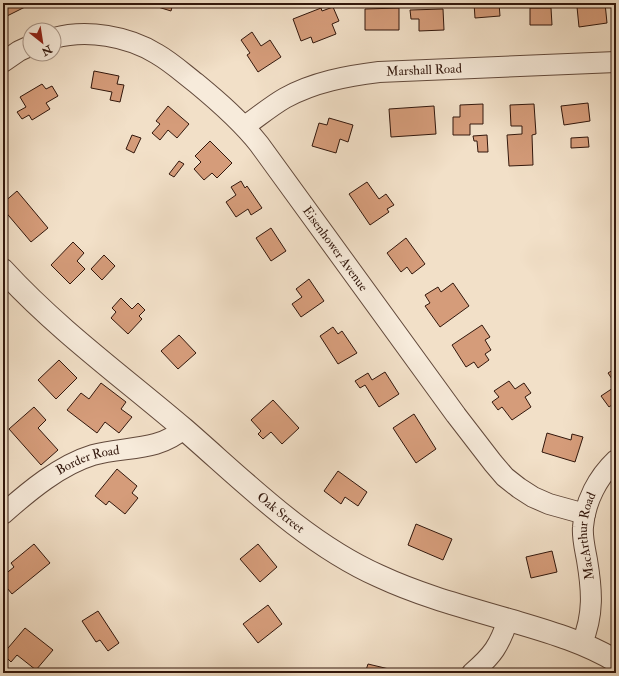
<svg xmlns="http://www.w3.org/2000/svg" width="619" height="676" font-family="'IM FELL Double Pica',serif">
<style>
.building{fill:#d59c7a;stroke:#32170c}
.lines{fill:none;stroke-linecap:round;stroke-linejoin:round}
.minor-casing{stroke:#62493b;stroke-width:22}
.tertiary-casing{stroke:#62493b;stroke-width:24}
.minor{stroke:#f7ebdb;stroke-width:20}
.tertiary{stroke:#f7ebdb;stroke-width:22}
.labels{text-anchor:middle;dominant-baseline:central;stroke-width:3;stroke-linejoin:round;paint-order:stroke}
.street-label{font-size:13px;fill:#32170c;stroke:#f7ebdb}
</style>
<rect width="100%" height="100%" fill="#f2e0c8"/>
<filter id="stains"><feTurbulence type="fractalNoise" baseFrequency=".005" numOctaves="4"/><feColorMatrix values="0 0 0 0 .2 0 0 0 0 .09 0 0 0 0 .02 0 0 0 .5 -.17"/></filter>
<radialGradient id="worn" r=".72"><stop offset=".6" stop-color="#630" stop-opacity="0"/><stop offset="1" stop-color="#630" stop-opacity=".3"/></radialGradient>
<path class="building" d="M3,3h30l-30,15z
M145,3h28l-2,8z
M474,3h25l1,13 -25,2z
M579,3h26l2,20 -28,4 -2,-20 3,-1z
M333,7l6,14 -7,3 4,10 -23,9 -2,-6 -10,4 -8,-22 28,-11 1,3z
M399,8v22h-34v-21z
M530,8h21l1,17h-22z
M443,9l1,21 -25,1v-12h-8l-1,-9z
M252,32l9,14 9,-6 11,17 -23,15 -11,-17 3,-2 -9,-13z
M94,71l25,5 -2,8 7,1 -4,17 -10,-2 2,-8 -21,-4z
M42,84l4,5 6,-3 6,10 -12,7 4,6 -18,11 -3,-5 -7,4 -5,-7 9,-5 -6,-10z
M588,103l2,18 -26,4 -3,-19z
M483,104v20h-13v11h-17v-18h7v-12z
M534,104l2,30 -4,1 1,30 -24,1 -2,-31 15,-1v-8h-11l-1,-21z
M168,106l21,18 -12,14 -9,-8 -8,10 -8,-7 8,-9 -4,-3z
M434,106l2,28 -45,3 -2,-28z
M329,118l24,7 -5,17 -8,-3 -4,14 -24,-7 7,-23 8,2z
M132,135l9,3 -7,15 -8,-4z
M487,135l1,17h-10l-1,-11h-3l-1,-5z
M588,137l1,10 -18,1v-10z
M210,141l22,22 -15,15 -5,-5 -8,7 -10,-11 7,-7 -6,-6z
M179,161l5,3 -10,13 -5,-3z
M241,181l4,7 2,-2 15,22 -11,7 -3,-6 -12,8 -10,-15 10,-7 -5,-8z
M367,182l12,17 7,-5 8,11 -7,4 2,3 -19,13 -21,-31z
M17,191l31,37 -17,14 -28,-33v-6z
M271,228l15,23 -15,10 -15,-23z
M406,238l19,26 -13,10 -5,-7 -6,5 -14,-19z
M73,242l11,11 -7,8 8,8 -15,15 -19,-19z
M104,255l11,11 -13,14 -11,-11z
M309,279l15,22 -23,16 -9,-13 10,-7 -6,-8z
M453,283l16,23 -29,21 -15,-21 5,-3 -5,-8 13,-8 3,5z
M121,298l11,11 6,-6 7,7 -6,6 3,3 -14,15 -17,-16 5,-6 -4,-4z
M482,325l8,12 -5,3 6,10 -6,4 4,6 -11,8 -4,-6 -8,5 -14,-22z
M333,327l5,7 4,-3 15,22 -19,11 -18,-28z
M179,335l17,18 -18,16 -17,-18z
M59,360l18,18 -21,21 -18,-19z
M616,368v17l-8,-12z
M385,372l14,22 -20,13 -14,-22 -5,3 -5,-7 13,-8 4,7z
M509,381l6,8 9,-6 7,10 -6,4 6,10 -19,13 -10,-13 -4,3 -6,-8 7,-5 -5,-6z
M101,383l25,19 -5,7 11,8 -13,16 -14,-11 -8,11 -30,-23 14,-17 8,6z
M616,386v16l-7,5 -8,-11z
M273,400l26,28 -17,16 -11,-12 -8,7 -5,-5 3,-3 -10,-11z
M34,407l12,13 -8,8 20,22 -17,15 -32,-36z
M414,414l22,35 -20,14 -23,-35z
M547,433l24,7 1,-6 11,3 -8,25 -33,-10z
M117,469l20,17 -5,7 6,5 -13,16 -16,-13 -3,4 -11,-9z
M338,471l29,21 -9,14 -13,-9 -4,7 -17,-13z
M416,524l36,15 -9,21 -35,-15z
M34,544l16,19 -38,31 -9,-11v-7l11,-9 -3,-4z
M258,544l19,23 -17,15 -20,-23z
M552,551l5,21 -26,6 -5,-21z
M268,605l14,19 -24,19 -15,-19z
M98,611l21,32 -11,8 -8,-11 -4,2 -14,-21z
M25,628l28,22 -17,20 -19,-15 -6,7 -8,-8z
M368,664l21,5 -1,4h-23z"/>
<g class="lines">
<defs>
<g id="minor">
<path id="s1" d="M54,38c33,-9 74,-2 103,16 14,8 26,19 39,29 23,19 45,38 63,61l197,271 37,48 12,14 14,11 14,9 16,7 36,10"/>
<path d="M3,62l16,-11 11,-5"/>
<path id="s2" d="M245,126c13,-9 26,-20 40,-28 29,-16 62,-22 94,-26l237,-10"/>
<path id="s3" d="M3,514c26,-23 57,-49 90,-59 31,-9 65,-3 90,-26"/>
<path id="s4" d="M582,643c12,-29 10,-53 5,-83 -2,-11 -5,-23 -4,-33 2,-26 15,-50 33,-67"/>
<path d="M472,673c21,-18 27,-27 36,-53"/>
</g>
<g id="tertiary">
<path id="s5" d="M3,270c54,59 120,107 181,159 60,52 121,114 195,147 45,21 93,33 140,47 34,10 67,20 97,38"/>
</g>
</defs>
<use href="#minor" class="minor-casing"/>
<use href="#tertiary" class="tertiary-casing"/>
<use href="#minor" class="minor"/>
<use href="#tertiary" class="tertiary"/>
</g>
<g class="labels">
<g class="street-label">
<text stroke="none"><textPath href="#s2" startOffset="192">Marshall Road</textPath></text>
<text stroke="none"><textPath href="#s1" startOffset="373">Eisenhower Avenue</textPath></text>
<text stroke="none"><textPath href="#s3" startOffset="102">Border Road</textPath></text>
<text stroke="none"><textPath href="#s5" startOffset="369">Oak Street</textPath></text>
<text stroke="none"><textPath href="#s4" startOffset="109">MacArthur Road</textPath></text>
</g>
</g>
<rect width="619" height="676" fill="none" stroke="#f2e0c8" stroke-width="16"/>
<rect x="4" y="4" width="611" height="668" fill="none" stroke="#32170c" stroke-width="2"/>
<rect x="8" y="8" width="603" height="660" fill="none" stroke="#32170c"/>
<g transform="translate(42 42) rotate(150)"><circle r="19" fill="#f7ebdb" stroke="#a89688"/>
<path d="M0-3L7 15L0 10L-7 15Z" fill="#8f2418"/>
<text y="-6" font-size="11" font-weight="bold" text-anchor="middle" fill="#32170c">N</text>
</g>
<rect width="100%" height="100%" filter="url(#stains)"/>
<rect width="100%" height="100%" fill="url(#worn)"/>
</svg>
